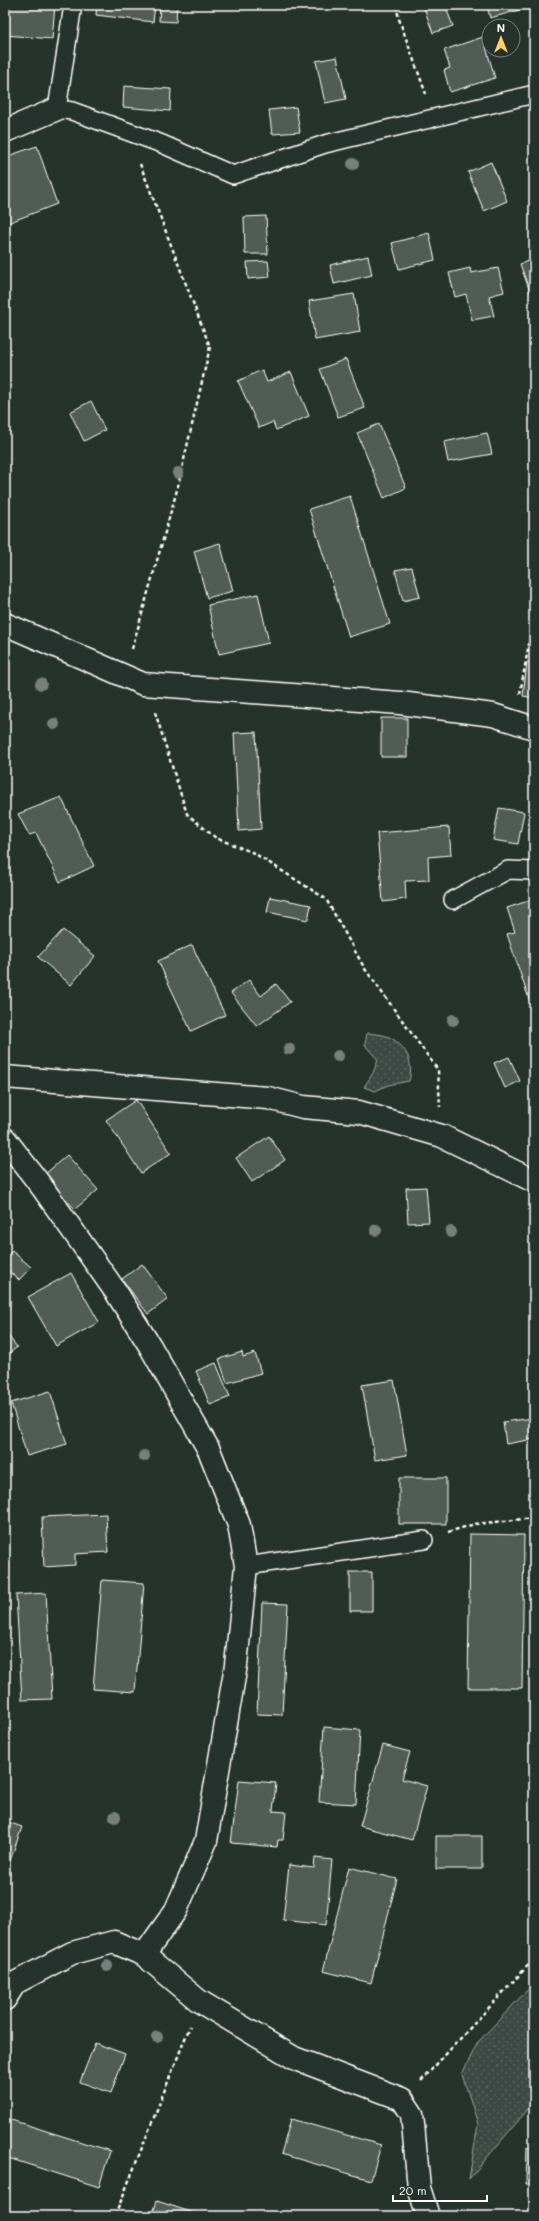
<svg xmlns="http://www.w3.org/2000/svg" width="539" height="2221" font-family="Mali,sans-serif">
<style>
.green{fill:url(#green-dots);stroke:#9ea4a2}
.building{fill:#515c57;stroke:#fff}
.lines{fill:none;stroke-linecap:round;stroke-linejoin:round}
.service-casing{stroke:#fff;stroke-width:20}
.minor-casing{stroke:#fff;stroke-width:25}
.path{stroke:#fff;stroke-width:2.5;stroke-dasharray:4 3;stroke-linecap:butt}
.service{stroke:#26332d;stroke-width:17}
.minor{stroke:#26332d;stroke-width:22}
.tree{fill:#78807d}
</style>
<defs>
<pattern id="green-dots" width="8" height="8" patternUnits="userSpaceOnUse"><rect width="8" height="8" fill="#3e4944"/><path d="M2 2h.1M6 6h.1" fill="none" stroke="#5b6460" stroke-width="1.8" stroke-linecap="round"/></pattern>
</defs>
<rect width="100%" height="100%" fill="#26332d"/>
<filter id="ink" filterUnits="userSpaceOnUse"><feTurbulence type="fractalNoise" baseFrequency=".025" numOctaves="2"/><feDisplacementMap in="SourceGraphic" scale="8" xChannelSelector="R" yChannelSelector="G"/><feConvolveMatrix kernelMatrix="1 2 1 2 8 2 1 2 1" color-interpolation-filters="sRGB"/></filter>
<g filter="url(#ink)">
<path class="green" d="M367,1033c6,1 16,1 22,4 18,9 25,26 20,44l-21,4 -13,6 -11,-4 9,-14 5,-13 -13,-15z
M534,1983v119l-65,77 9,-55 -16,-50 16,-32z"/>
<path class="building" d="M8,5h47l-3,34 -47,-4z
M97,5h58l-2,17 -57,-7z
M160,5h17l-1,17 -17,-1z
M423,5h22l8,21 -20,7z
M487,5h47v1l-44,12z
M483,37l12,41 -45,14 -6,-22 6,-2 -6,-18z
M337,57l9,42 -21,4 -9,-42z
M124,86l47,3 -1,22 -47,-4z
M296,107l4,25 -28,2 -3,-24z
M37,146l20,58 -52,20v-67z
M491,162l16,39 -23,10 -16,-39z
M266,216l2,38h-23l-1,-37z
M429,233l6,27 -36,9 -7,-26z
M368,256l4,19 -38,9 -4,-19z
M534,259v38h-2l-12,-33z
M268,261l2,16 -22,2 -1,-17z
M470,268l1,5 27,-5 6,24 -15,4 5,20 -22,4 -6,-26 -11,3 -6,-24z
M354,294l6,38 -45,8 -6,-39z
M346,359l19,49 -27,9 -18,-48z
M262,370l5,12 24,-10 18,44 -33,14 -3,-8 -14,6 -21,-47z
M91,401l14,29 -21,11 -14,-29z
M379,424l27,64 -22,10 -27,-65z
M487,433l5,21 -44,8 -4,-20z
M350,496l40,128 -41,13 -40,-128z
M220,543l13,48 -26,7 -13,-47z
M412,567l8,30 -17,4 -8,-31z
M258,594l11,49 -50,11 -11,-49z
M527,662l7,1v35l-11,-2z
M381,718h26v39h-26z
M256,732l5,97 -22,2 -5,-98z
M61,797l33,69 -34,16 -24,-49 -7,2 -11,-21z
M499,808l25,4 -6,32 -25,-4z
M449,827l2,28 -23,2 1,23 -24,1 1,18 -23,3 -6,-69z
M270,897l41,8 -3,15 -41,-8z
M534,899v102l-4,1 -23,-68 8,-2 -8,-24z
M63,930l32,26 -24,29 -33,-28z
M192,945l33,70 -34,16 -33,-70z
M249,980l12,16 15,-12 14,18 -33,24 -26,-33z
M509,1057l11,24 -15,7 -11,-25z
M136,1100l35,53 -30,20 -35,-53z
M269,1136l16,24 -33,22 -16,-24z
M67,1155l31,35 -23,19 -31,-34z
M426,1187l3,35 -21,1 -2,-35z
M12,1251l19,16 -12,13 -14,-12v-10z
M142,1264l26,35 -20,15 -26,-35z
M71,1273l28,49 -43,24 -28,-49z
M5,1332l12,15 -12,10z
M242,1352l1,5 12,-4 6,20 -34,10 -8,-24z
M216,1363l14,34 -20,8 -14,-34z
M394,1380l13,75 -32,5 -13,-75z
M50,1391l17,53 -40,12 -16,-53z
M534,1418v21l-28,5 -3,-22z
M399,1478h47v46h-47z
M106,1514l2,38 -33,2v11l-31,2 -2,-50z
M470,1534l54,1 -2,153h-54z
M350,1572h22v39h-22z
M102,1580l42,3 -9,109 -42,-3z
M46,1593l6,106 -30,1 -6,-105z
M262,1603l26,1 -6,111 -25,-1z
M324,1727l36,3 -4,74 -37,-2z
M383,1745l27,7 -8,27 25,7 -15,54 -52,-14z
M239,1780l37,3 -3,28 13,1 -3,28h-5l-1,7 -46,-4z
M5,1821l17,6 -17,48z
M436,1836h46v33h-46z
M315,1858l17,2 -6,65 -43,-5 6,-55 25,3z
M349,1867l48,12 -26,104 -48,-12z
M95,2043l30,11 -14,39 -31,-11z
M5,2118l105,33 -11,36 -94,-30z
M291,2119l90,26 -10,35 -90,-26z
M527,2147h7v37h-8z
M157,2201l46,15h-51z"/>
<g class="lines">
<defs>
<path id="service" d="M73,5l-16,104 15,2 90,33 71,31 92,-31 209,-50
M453,900l55,-30 26,1
M246,1566l178,-26"/>
<path id="minor" d="M5,131l52,-22
M5,624l138,60 257,19 93,12 41,13
M5,1077l263,21 35,9 56,5 83,24 92,45
M5,1139l37,48 74,105 34,54 59,104 30,75 7,41 -10,99 -30,176 -30,69 -32,45
M5,1999l10,-16 57,-30 42,-11 30,13 55,46 95,57 108,41 10,15 7,74 9,28"/>
</defs>
<use href="#service" class="service-casing"/>
<use href="#minor" class="minor-casing"/>
<path class="path" d="M396,5l3,14 27,75
M132,649l45,-159 33,-143 -70,-183
M520,694l14,-79
M155,712l32,102 29,24 38,15 72,46 39,70 73,101 2,37
M448,1532l27,-8 59,-6
M421,2081l113,-122
M115,2216l75,-190"/>
<use href="#service" class="service"/>
<use href="#minor" class="minor"/>
</g>
<g class="tree">
<circle cx="353" cy="164" r="6"/>
<circle cx="178" cy="473" r="6"/>
<circle cx="41" cy="684" r="6"/>
<circle cx="54" cy="724" r="6"/>
<circle cx="453" cy="1020" r="6"/>
<circle cx="289" cy="1049" r="6"/>
<circle cx="338" cy="1056" r="6"/>
<circle cx="376" cy="1230" r="6"/>
<circle cx="451" cy="1232" r="6"/>
<circle cx="144" cy="1456" r="6"/>
<circle cx="115" cy="1817" r="6"/>
<circle cx="107" cy="1966" r="6"/>
<circle cx="157" cy="2037" r="6"/>
</g>
</g>
<rect width="539" height="2221" fill="none" stroke="#26332d" stroke-width="20"/>
<rect x="10" y="10" width="519" height="2201" fill="none" stroke="#fff" stroke-width="1.5" filter="url(#ink)"/>
<g transform="translate(501 38)"><circle r="19" fill="#26332d" stroke="#7d8581"/>
<path d="M0-3L7 15L0 10L-7 15Z" fill="#ffd166"/>
<text y="-6" font-size="11" font-weight="bold" text-anchor="middle" fill="#ffffff">N</text>
</g>
<path d="M393 2195v6h94v-6" fill="none" stroke="#ffffff" stroke-width="2"/>
<text x="399" y="2195" font-size="12" fill="#ffffff" stroke="#26332d" stroke-width="3" paint-order="stroke">20 m</text>
</svg>
